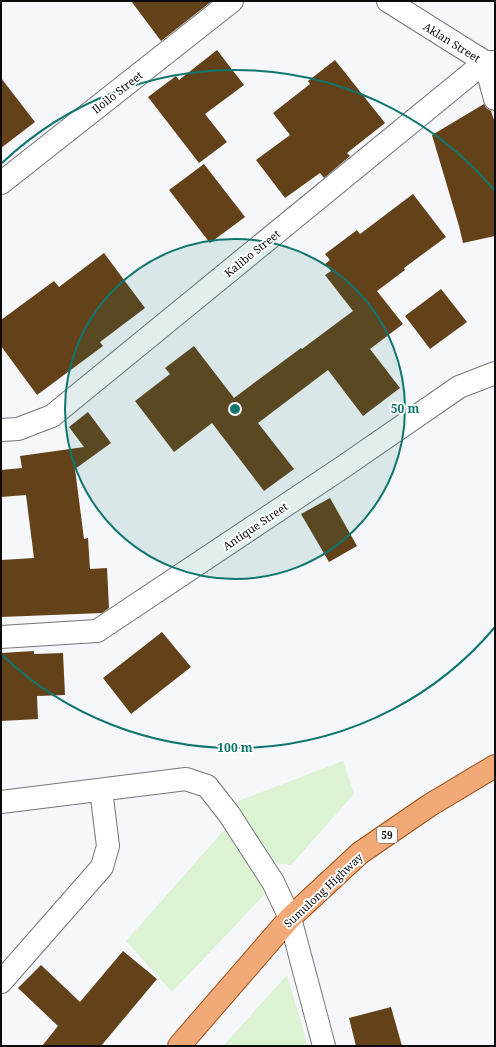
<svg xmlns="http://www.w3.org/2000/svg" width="496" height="1047" font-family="'Noto Serif',serif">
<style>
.green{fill:#dbf2d3}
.building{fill:#644219}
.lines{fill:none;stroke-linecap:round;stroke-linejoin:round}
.minor-casing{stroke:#747678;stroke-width:24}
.primary-casing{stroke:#9a4e16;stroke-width:24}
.minor{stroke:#fff;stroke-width:22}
.primary{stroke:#f1aa77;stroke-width:22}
.ring{fill:none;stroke:#0f766e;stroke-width:2}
.labels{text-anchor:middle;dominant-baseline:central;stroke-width:4;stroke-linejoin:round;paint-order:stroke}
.shield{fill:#fff;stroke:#545455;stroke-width:1}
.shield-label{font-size:10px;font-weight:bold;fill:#0b0b0c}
.street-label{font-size:11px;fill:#0b0b0c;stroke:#fff}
.centre{fill:#0f766e;stroke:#fff;stroke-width:2}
.ring-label{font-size:12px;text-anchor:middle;font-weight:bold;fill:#0f766e;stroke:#fff;stroke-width:4;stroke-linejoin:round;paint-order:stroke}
</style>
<rect width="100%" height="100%" fill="#f6f7fa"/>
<path class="green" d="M343,761l11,33 -63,71 -15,-2 -35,-52 -3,-10z
M225,829l37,51 2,15 -92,97 -46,-51z
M287,975l21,71h-85z"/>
<path class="building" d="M131,1h81l-51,40z
M217,50l27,35 -39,29 22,28 -28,21 -51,-66 28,-21 3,4z
M335,60l50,63 -38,30 3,3 -26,22 -4,-5 -35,25 -29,-38 34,-25 -17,-22 37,-29 -2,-3z
M1,78l34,44 -34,26z
M484,104l2,4 5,3 4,12v113l-32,7 -4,-17 -27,-91z
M204,164l41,53 -35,26 -41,-53z
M413,194l33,43 -42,31 1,2 -28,21 26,33 -33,25 30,39 -37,28 -35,-46 -70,53 36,46 -30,22 -52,-68 -38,29 -39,-51 35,-27 -5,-6 29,-22 40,52 67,-50 1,1 51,-38 -28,-36 6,-4 -6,-7 5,-4 -5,-6 32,-24 3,4z
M104,253l41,55 -45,34 3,4 -66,49 -36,-49v-26l53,-39 5,6z
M441,289l26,33 -37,27 -25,-33z
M88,412l23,31 -36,26 9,70 4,-1 2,31 17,-1 2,40 -7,5 -101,4v-57l33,-2 -8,-63 -25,2v-27l21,-2 -2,-12 64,-9 -15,-20z
M330,498l27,48 -28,16 -28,-48z
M162,632l29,35 -60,47 -28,-36z
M34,651v3l29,-1 2,42 -28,1 1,23 -37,2v-68z
M123,951l34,28 -56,67h-59l16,-20 -40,-38 23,-23 39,37z
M391,1007l11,39h-46l-7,-28z"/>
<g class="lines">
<defs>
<path id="minor" d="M388,1l97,61 10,37
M1,183l231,-182
M1,430l17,-1 34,-13 433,-354h10
M1,637l96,-6 246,-164 116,-80 36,-14
M1,802l185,-23 21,7 22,28 44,68 17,36 34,128
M1,982l101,-115 6,-21 -7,-56"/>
<path id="primary" d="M179,1046l111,-128 70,-65 70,-48 65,-39"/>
</defs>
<use href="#minor" class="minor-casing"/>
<use href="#primary" class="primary-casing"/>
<use href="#minor" class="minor"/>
<use href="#primary" class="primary"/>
</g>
<circle cx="235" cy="409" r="170" fill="#0f766e" fill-opacity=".12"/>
<g class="ring">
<circle cx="235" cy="409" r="170"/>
<path d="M495 627A339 339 0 0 1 2 655M2 163A339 339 0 0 1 495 191"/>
</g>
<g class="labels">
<rect class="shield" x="377" y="827" width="20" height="16" rx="3"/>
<g class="shield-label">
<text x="387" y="835">59</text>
</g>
<g class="street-label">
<text transform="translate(452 42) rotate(32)">Aklan Street</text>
<text transform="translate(117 92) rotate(-38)">Iloilo Street</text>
<text transform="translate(252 253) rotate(-39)">Kalibo Street</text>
<text transform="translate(255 526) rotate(-34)">Antique Street</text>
<text transform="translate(323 890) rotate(-43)">Sumulong Highway</text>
</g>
</g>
<circle cx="235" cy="409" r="6" class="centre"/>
<g class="ring-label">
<text x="405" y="413">50 m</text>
<text x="235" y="752">100 m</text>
</g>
<rect width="496" height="1047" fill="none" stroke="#0b0b0c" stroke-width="4"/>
</svg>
